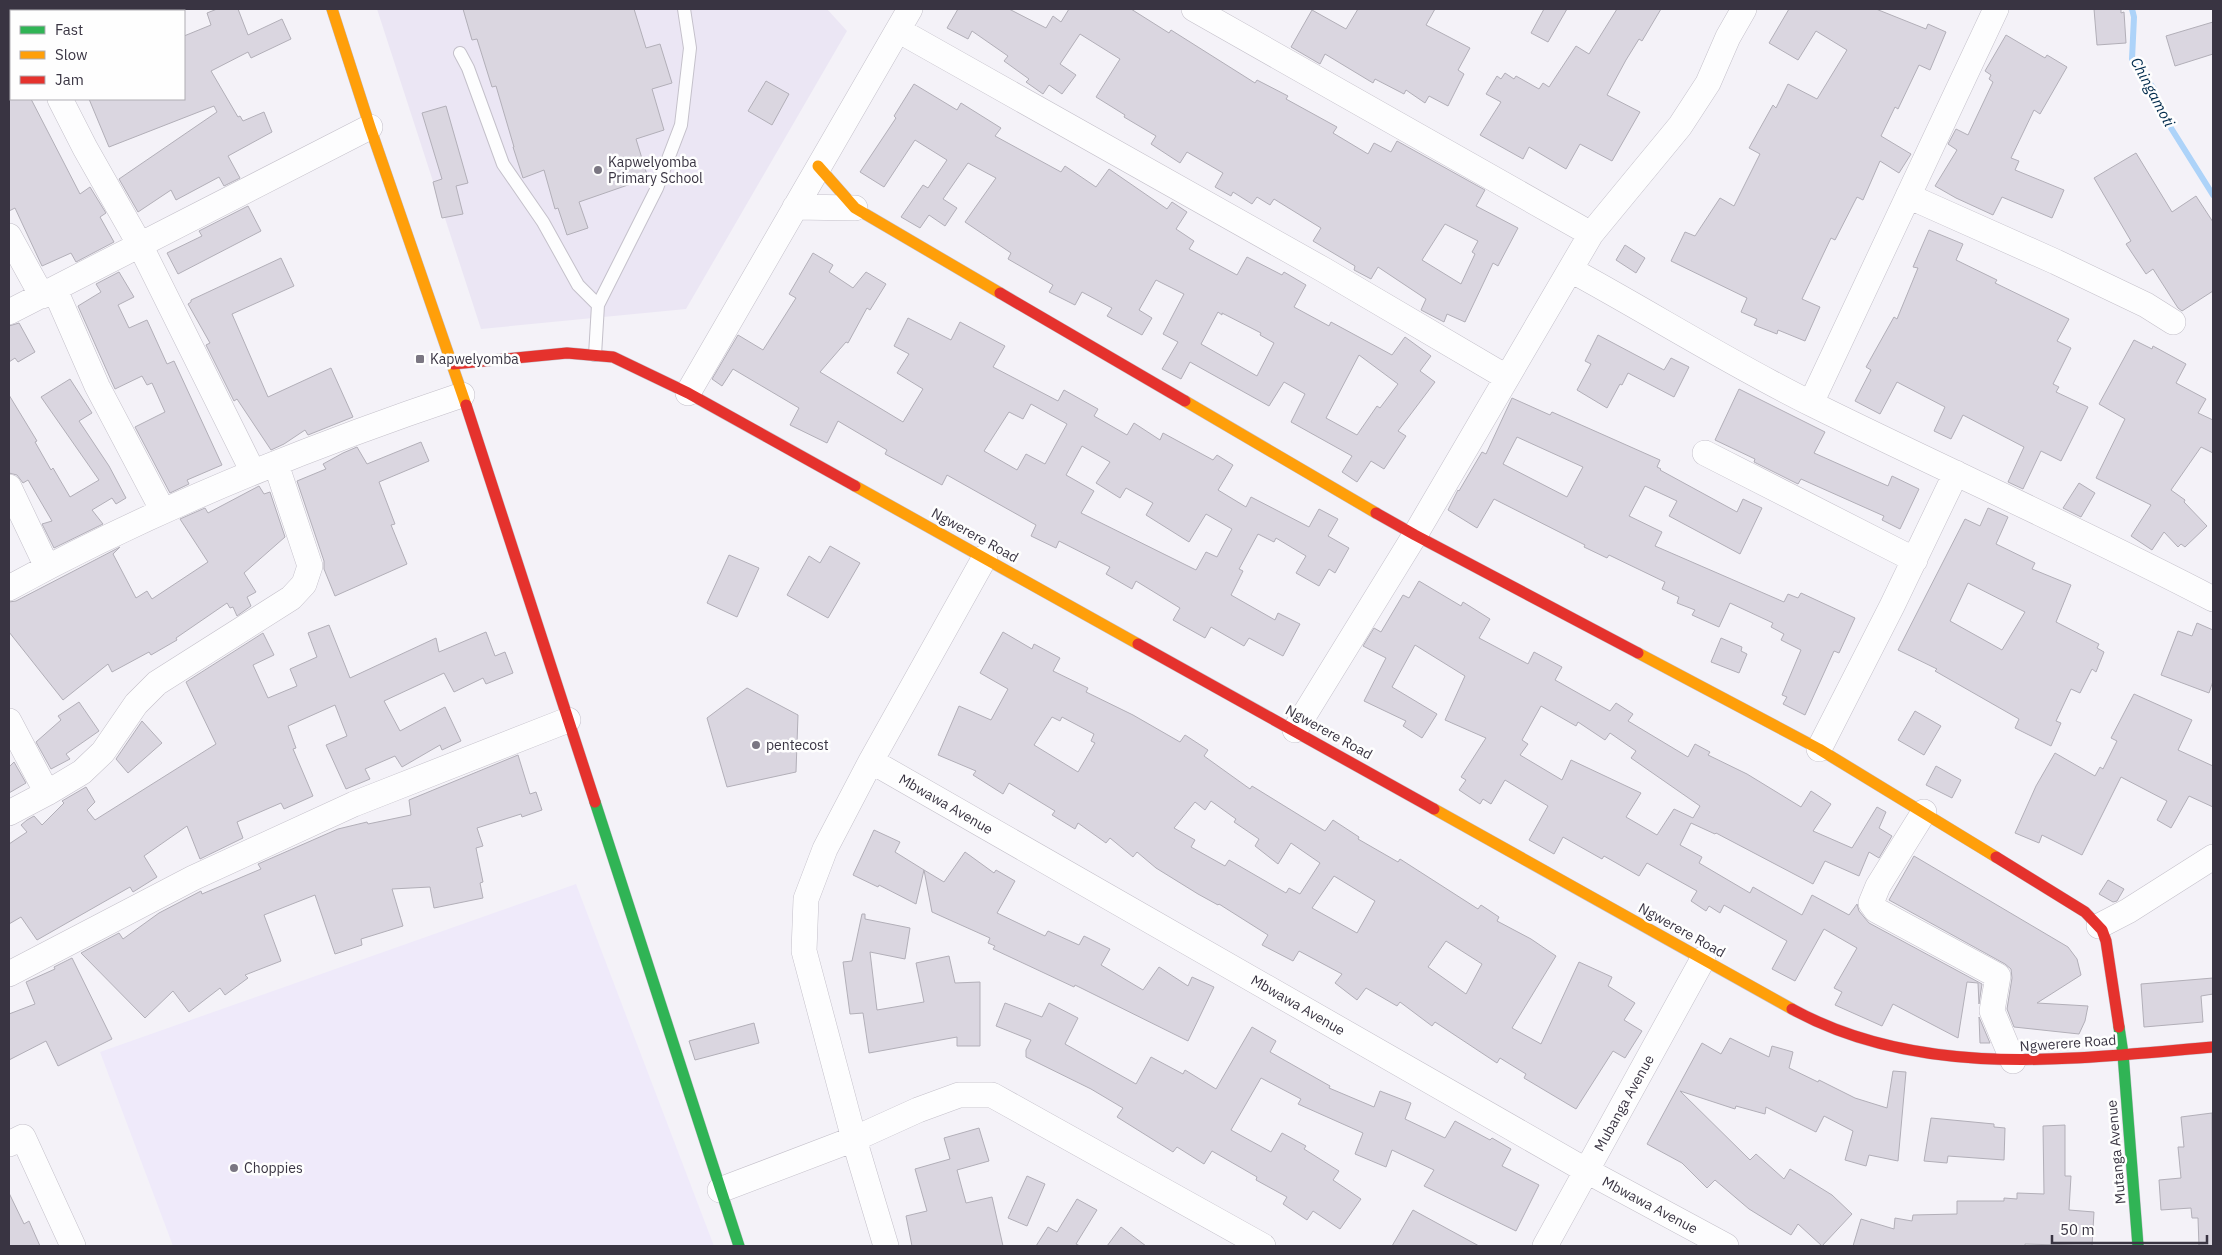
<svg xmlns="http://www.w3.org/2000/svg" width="2222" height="1255" font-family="'IBM Plex Sans',sans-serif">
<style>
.built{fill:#efeafa}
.education{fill:#ebe6f4}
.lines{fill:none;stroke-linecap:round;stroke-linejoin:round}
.stream{stroke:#add3f9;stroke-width:6}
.building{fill:#dad6e0;stroke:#b2afb8;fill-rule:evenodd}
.lane-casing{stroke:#c4c0ca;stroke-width:14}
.street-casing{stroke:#c4c0ca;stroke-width:26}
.fast-casing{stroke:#c4c0ca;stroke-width:12}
.slow-casing{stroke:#c4c0ca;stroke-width:12}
.jam-casing{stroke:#c4c0ca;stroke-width:12}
.lane{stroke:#fdfdfe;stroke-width:12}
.street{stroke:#fdfdfe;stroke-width:25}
.fast{stroke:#30b455;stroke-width:11}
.slow{stroke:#ff9f0a;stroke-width:11}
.jam{stroke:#e5322d;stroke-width:11}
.poi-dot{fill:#7a7682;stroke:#fefefe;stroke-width:2}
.labels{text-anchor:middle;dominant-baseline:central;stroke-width:5;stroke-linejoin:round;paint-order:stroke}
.poi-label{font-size:14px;fill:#393442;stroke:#fefefe;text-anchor:start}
.street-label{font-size:14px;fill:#393442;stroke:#fefefe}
.water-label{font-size:15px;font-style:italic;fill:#022c4d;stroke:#fefefe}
</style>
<rect width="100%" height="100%" fill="#f4f2f8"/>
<path class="built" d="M576,884l138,362h-541l-73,-194z"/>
<path class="education" d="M377,9h450l20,22 -161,278 -205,20z"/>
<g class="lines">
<path class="stream" d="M2132,9l2,8 -2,42 22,30 12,31 47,75"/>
</g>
<path class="building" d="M217,9h21l10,26 34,-16 9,20 -40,19 -3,-6 -37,19 27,46 2,-1 3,5 21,-9 8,20 -44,24 12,22 -16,8 -5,-9 -43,23 -5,-10 -33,22 -19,-33 98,-67 -3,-6 -105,41 -20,-48h95v-63l27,-11 -4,-12z
M463,9h171l12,39 14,-4 12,39 -20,6 12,41 -28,9 12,39 -69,24 9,26 -21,7 -9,-27 -3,1 -11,-39 -21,8 -10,-31h1l-18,-61 -4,1 -15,-48 -5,1z
M958,9h51l37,19 7,-12 8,6 8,-13h62l38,24 2,-3 84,53 2,-3 31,16 -2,3 51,28 -4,6 35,21 6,-11 17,9 6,-11 88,49 -9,16 42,22 -20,38 -5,-3 -28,59 -18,-8 -3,8 -23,-12 5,-11 -48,-32 -7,12 -17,-9 1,-4 -42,-25 8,-13 -47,-29 -4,6 -13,-8 -5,7 -19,-12 -2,4 -16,-9 8,-14 -36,-21 -7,11 -29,-19 5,-8 -32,-19 1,-2 -29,-18 24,-38 -40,-25 -20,30 16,11 -14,19 -13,-9 -6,9 -17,-12 3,-3 -25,-18 4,-5 -36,-25 -4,8 -21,-11zM1445,224l33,17 -6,11 3,2 -14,30 -39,-24z
M1358,9h77l-9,16 44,23 -12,22 6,4 -16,32 -19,-10 -4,7 -19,-13 -2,4 -29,-15 -2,4 -48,-29 -5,10 -29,-17 21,-37 34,19z
M1544,9h23l-19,33 -17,-9z
M1617,9h44l-19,32 -3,-2 -13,21 -19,35 33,17 -28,49 -32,-17 -14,25 -37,-22 -6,12 -43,-24 21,-33 -15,-8 11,-18 4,3 4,-6 9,6 2,-3 23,13 4,-6 6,4 27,-41 13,8z
M1789,9h87l50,20 2,-5 18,8 -16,38 -11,-5 -21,44 -3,-2 -14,29 30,18 -12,19 -19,-12 -17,39 -6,-3 -22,43 -4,-2 -29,61 18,8 -15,34 -27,-11 -1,4 -23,-9 3,-6 -16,-7 6,-14 -76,-37 14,-29 10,4 25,-38 14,8 26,-52 -11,-6 24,-43 3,3 12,-24 29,15 30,-49 -31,-19 -18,29 -29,-17z
M2094,9h27v4l3,-1 2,31 -29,2z
M2213,22v32l-38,12 -9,-30z
M2006,35l39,23 2,-3 20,12 -27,47 -6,-4 -23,48 8,3 -4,9 49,20 -12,28 -50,-21 -9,18 -37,-17 -21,-12 22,-36 -9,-6 8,-15 12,6 25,-53 -4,-3 2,-4 -6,-4z
M766,81l23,13 -17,31 -24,-14z
M914,84l43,26 4,-7 40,25 -6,8 66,36 4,-6 31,21 13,-18 58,40 5,-7 15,10 -11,17 18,12 -5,8 48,26 10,-18 35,18 2,-3 22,13 -12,22 35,19 2,-4 61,33 13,-18 26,19 -11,15 15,11 -37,49 8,5 -22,33 -13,-8 -14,21 -15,-10 10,-16 -61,-34 14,-28 -21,-12 -15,24 -79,-44 -9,17 -19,-10 16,-27 -15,-8 21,-40 -28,-14 -17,30 13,8 -10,17 -35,-19 5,-8 -30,-16 -7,13 -26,-13 4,-7 -45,-26 3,-6 -46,-31 31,-44 -28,-15 -25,36 14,9 -12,18 -16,-11 -9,13 -19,-11 22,-32 5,3 19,-28 -32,-20 -31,47 -24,-15 36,-54 -2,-2zM1218,312l4,3v-2l39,20 -1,2 14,8 -17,33 -56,-32zM1359,355l39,29 -18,24 -3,-2 -20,29 -31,-17z
M9,99h22l49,95 10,-7 16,26 -6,4 14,25 -38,20 -5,-9 -29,13 -27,-58 -6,3z
M446,106l22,77 -12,3 7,28 -21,4 -9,-36 9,-3 -20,-66z
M2136,153l36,59 24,-16 17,26v69l-31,20 -4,-3 -25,-39 -7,5 -20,-30 5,-3 -37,-63z
M248,206l13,25 -83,43 -11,-21 35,-17 -3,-5z
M1929,230l34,14 -7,16 41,20 -2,3 74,36 -12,22 14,7 -18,36 6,3 -3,5 32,15 -27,54 -20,-10 -18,38 -15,-7 16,-35 -61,-32 -12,24 -17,-8 11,-24 -48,-25 -17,32 -25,-13 16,-31 -5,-3 28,-50 3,2 21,-51 -5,-1z
M1625,245l20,13 -9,15 -20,-13z
M813,253l20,12 -4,7 24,16 13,-16 20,12 -16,26 -3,-2 -19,35 -2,-1 -26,30 83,50 20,-33 -26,-16 12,-19 -15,-8 14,-28 43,22 9,-18 45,24 -12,21 65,34 6,-11 34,19 -4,7 33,19 7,-12 26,17 3,-7 50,27 4,-5 16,10 -15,25 28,17 5,-10 58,30 10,-18 19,10 -10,17 21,12 -14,25 -6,-4 -10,17 -23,-13 10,-17 -30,-18 -2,4 -16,-8 -19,35 4,2 -12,24 44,25 3,-7 22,11 -17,32 -34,-18 -5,8 -33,-19 -6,11 -32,-18 7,-12 -44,-27 -4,8 -26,-15 4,-7 -51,-26 -3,7 -25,-12 5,-11 -89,-50 -5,10 -57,-31 2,-4 -49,-29 -11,22 -37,-18 9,-17 -66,-39 -11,17 -10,-7 26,-44 25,15 33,-52 -7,-4zM1031,404l36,20 -22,40 -19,-10 -9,16 -33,-19 25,-39 14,7zM1082,446l28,16 -14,21 24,15 6,-10 27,15 -7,12 43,27 17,-28 26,15 -15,28 -11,-5 -10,18 -115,-57 13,-22 -28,-16z
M281,258l13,28 -62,28 36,83 63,-29 22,49 -45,18 -3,-5 -21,14 -13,6 -34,-51 -3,2 -28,-56 4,-2 -22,-39 3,-2v-2z
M119,272l15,25 -16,8 11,23 18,-8 20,44 7,-3 48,104 -35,15 2,4 -19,9 -35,-66 30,-15 -13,-29 -5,2 -5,-9 -27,13 -37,-83 23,-14 -5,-8z
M19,323l16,29 -17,10 -3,-4 -6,4v-36z
M1598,335l66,35 7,-12 18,9 -15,30 -46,-24 -6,12 -2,-1 -13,24 -30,-18 14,-26 -6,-3z
M2134,340l18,9 1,-3 33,18 -10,19 30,16 -8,14 15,7v33l-12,-6 -30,43 14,10 -1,2 23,24 -22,21 -4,-3 -3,3 -14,-15 -12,18 -21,-14 20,-31 -55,-27 29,-59 -26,-15z
M70,379l22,34 -13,8 30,45 17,32 -10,6 -4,-6 -20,12 11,14 -49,24 -12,-24 10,-3 -24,-41 -5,3 -6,-8 -8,-2v-78l28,46 -2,1 16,28 2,-2 17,29 29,-17 -58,-83z
M1739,389l86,43 -11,21 74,33 4,-10 27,13 -19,40 -18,-9 2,-4 -83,-37 -3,5 -44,-22 1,-3 -40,-19z
M1512,398l38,17 2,-3 108,48 -3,7 4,2 -1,1 77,42 6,-13 19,9 -22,46 -71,-38 8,-15 -32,-15 -16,30 33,16 -7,14 129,56 4,-8 10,4 3,-5 54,25 -16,35 -5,-2 -29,64 -22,-11 4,-7 -5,-2 19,-45 -20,-10 3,-6 -13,-7 2,-4 -43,-20 -11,24 -27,-12 3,-5 -18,-7 2,-6 -17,-8 3,-7 -56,-27 -2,3 -23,-11 1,-2 -91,-46 -17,29 -29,-18 10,-20 1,1 23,-39 4,2zM1517,437l66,30 -16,30 -64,-33z
M421,442l8,19 -50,21 16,42 -4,1 16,39 -72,32 -11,-27v-8l-27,-80 29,-12 -3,-5 20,-11 14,-6 10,17z
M2079,483l16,10 -14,24 -18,-9z
M259,486l5,8 6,-2 15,45 -41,36 12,19 -9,5 4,9 -14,10 -4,-9 -3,1 -3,-5 -51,35 1,2 -26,15 -2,-3 -37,20 -4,-8 -45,36 -54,-68v-30l7,-1 104,-54 -7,7 23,44 11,-7 5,8 56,-37 -28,-43 25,-11 3,5z
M1988,508l20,9 -12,27 39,19 -3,6 39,16 -15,37 43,22 -2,4 7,4 -8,20 -4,-3 -12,24 -9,-4 -15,32 5,2 -10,23 -36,-18 4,-9 -84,-48 2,-2 -39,-19 67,-131 15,7zM1968,583l57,29 -23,38 -52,-29z
M830,546l30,17 -32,55 -41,-23 22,-39 11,7z
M729,555l30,13 -22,49 -30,-14z
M1419,581l42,25 2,-4 27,17 -11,19 49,26 6,-12 28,15 -7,13 55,31 6,-8 17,11 -5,7 60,36 7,-13 15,8 -2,3 39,19 54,33 10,-16 20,13 -18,27 39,17 25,-41 9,5 -7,16 13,8 -13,22 -10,-6 -10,24 -34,-15 -12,23 -97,-51 -1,1 -24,-11 -11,22 22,12 -3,6 51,30 3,-6 49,28 10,-20 37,20 8,-11 2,7 10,12 113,61 -3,20 -1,-21 -11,-1 -9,56 -65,-34 -11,22 -47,-21 7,-13 -8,-4 23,-40 -33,-19 -29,52 -23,-12 15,-28 -63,-36 -4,8 -11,-7 -3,5 -15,-10 6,-10 -50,-28 -8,13 -35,-20 -2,3 -39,-22 -9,17 -25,-14 19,-34 -43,-26 -14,24 -8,-5 -3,5 -21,-14 7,-10 -5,-3 25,-39 -41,-18 20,-44 -50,-31 -23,42 45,27 -15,24 -19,-12 3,-5 -42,-20 22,-43 -23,-12 11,-18 7,4 22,-37 6,3zM1541,706l35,20 2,-4 27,18 5,-7 26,18 -5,7 69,48 -7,12 -19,-9 -17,26 -31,-18 15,-24 -70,-33 -9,20 -42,-25 8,-11 -6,-4z
M2197,623l16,7v51l-4,12 -48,-18 17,-44 14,5z
M329,625l21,53 86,-40 3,14 47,-20 9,24 10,-4 8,21 -27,11 -3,-6 -29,14 -10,-19 -60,28 16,30 45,-24 16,34 -19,9 -2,-5 -38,22 -7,-11 -30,13 5,10 -24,10 -20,-44 21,-9 -12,-31 -47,21 8,22 -3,1 20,47 -29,13 -3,-6 -44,19 6,16 -43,21 -13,-33 -43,30 13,21 -24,15 -3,-5 -93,53 -16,-23 -12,7v-80l18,-12 -6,-7 6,-5 7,-4 8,9 22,-22 -2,-2 24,-14 9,15 -8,8 8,10 121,-76 -30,-62 77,-49 11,22 -21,10 15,33 29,-12 -7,-17 27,-12 -9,-24z
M1003,632l29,17 2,-5 26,14 -7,13 35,17 -2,4 47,23 47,27 5,-7 23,15 -4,6 46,33 2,-3 73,45 8,-11 26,17 -1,2 40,23 2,-3 78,50 3,-4 18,12 -2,4 34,18 25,17 -44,72 29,16 38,-82 33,15 -4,9 27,17 -11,17 18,11 -17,27 -12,-7 -37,58 -52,-31 2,-4 -26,-16 -3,5 -62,-41 -3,4 -32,-24 -3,4 -31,-18 -9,12 -22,-17 7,-9 -43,-23 -6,10 -31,-16 6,-10 -49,-31 -1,1 -20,-11 -42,-26 -19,-16 -4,5 -23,-19 -4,5 -28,-20 -3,6 -23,-14 3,-4 -46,-28 -6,11 -30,-19 3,-4 -38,-16 21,-49 32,14 17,-31 -28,-16zM1052,717l8,4 2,-4 32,17 -3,7 4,2 -17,29 -44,-27zM1211,801l25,18 -2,3 25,17 -4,7 23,18 13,-21 29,20 -20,31 -11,-6 -3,5 -57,-33 -4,6 -34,-19 4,-7 -21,-12 21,-26 10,8zM1334,876l41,25 -18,32 -45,-25zM1446,941l36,23 -16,30 -38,-27z
M1721,638l21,9 -1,4 6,3 -8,19 -28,-11z
M747,688l51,27 -2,57 -69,15 -20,-69z
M2134,694l58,26 -14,30 35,16v41l-24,-11 -18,32 -14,-8 10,-19 -46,-24 -39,78 -40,-20 -3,8 -24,-10 21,-47 19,-33 40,23 5,-9 3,2 14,-28 -6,-3z
M79,702l20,29 -33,23 4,5 -19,10 -15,-27 25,-22 -3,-4z
M1915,711l26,15 -17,29 -26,-15z
M142,721l20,22 -34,30 -12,-14z
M518,755l12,39 6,-2 6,18 -20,7 -1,-3 -44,14 6,18 -7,2 7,34 -3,1 3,15 -49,10 -4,-21 -38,2 11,37 -42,13 1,6 -27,9 -20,-59 -51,20 17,46 -36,14 3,3 -23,17 -5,-7 -31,24 -16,-21 -28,27 -64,-65 38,-20 4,6 36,-26 42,-22 1,3 59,-25 -3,-5 80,-35 29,-7 1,2 43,-9 -2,-15z
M14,762l12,21 -17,10v-26z
M1936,766l25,14 -9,18 -26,-13z
M874,830l26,12 -5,10 29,18 -8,34 -37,-19 -1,2 -25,-12z
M965,852l29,21 2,-3 19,11 -18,32 48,23 3,-5 31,14 5,-9 26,13 -9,16 42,25 16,-23 29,19 4,-9 22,10 -26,54 -113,-56 -1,2 -81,-38 2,-3 -7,-3 2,-5 -58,-26 -8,-42 20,12z
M1914,856l154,91 9,12 4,16 -44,28 51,3 -3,15 -6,13 -65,-7 -7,-18 5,-31 -1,-9 -6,-5 -116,-64z
M2108,880l16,9 -7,12 -4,1 -14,-8z
M862,914h3v5l45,9 -5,31 -35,-7 7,58 47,-8 -8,-39 33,-7 6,27 25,-1v64h-23v-9l-88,16 -6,-40 -13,1 -7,-52 9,-1z
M72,958l40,81 -54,27 -12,-25 -37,19v-46l26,-10 -9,-22 29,-13 -1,-2z
M2213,978v16l-12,2 2,26 -59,5 -3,-43z
M1005,1003l37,14 7,-14 29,15 -13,26 71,40 15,-27 32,17 2,-4 31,19 36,-62 24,14 -6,11 60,34 -1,2 45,19 6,-16 31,12 -6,16 40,19 10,-17 35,19 2,-2 19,11 -9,17 37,19 -23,46 -92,-45 10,-16 -42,-20 -6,17 -31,-13 8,-21 -65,-29 3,-5 -40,-21 -30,52 40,22 11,-19 24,13 -2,3 35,22 -6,9 28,19 -21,30 -27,-18 -6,9 -24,-16 4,-7 -31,-17 1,-3 -45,-26 -8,13 -27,-17 -4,5 -56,-35 6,-9 -32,-19 -65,-32v-7l5,-10 -35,-14z
M1979,1017l11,26h-10z
M754,1023l5,20 -64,17 -6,-19z
M1730,1038l39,19 3,-11 21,6 -4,16 29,14 1,-2 36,18 32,10 6,-37 13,1 -8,89 -29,-6 -3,11 -21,-6 8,-29 -29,-15 -8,16 -50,-25 -1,7 -29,-8 -1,3 -55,-18 70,69 6,-6 28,25 6,-10 42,26 20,19 -30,32 -24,-22 -7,11 -42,-26 -34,-29 -8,8 -25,-25 -35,-19 55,-101 19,11z
M2212,1113l1,133h-14l-1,-28h-6l-1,-10 -30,2 -2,-30 22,-2 -3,-31h6l-3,-30z
M1931,1118l63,6v3l11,1 -1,32 -56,-4 -1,7 -23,-2z
M2065,1125v51h6l-2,34 25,2 -2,34 -67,-2v2h-172l8,-27 33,10 1,-11 17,3 1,-6 44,-1v-13h47v-3l13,1v-6l27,1 -1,-68z
M979,1128l10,33 -32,9 9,33 26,-6 11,49h-91l-6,-30 21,-5 -12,-42 35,-10 -6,-21z
M1027,1176l18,8 -18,42 -19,-8z
M9,1193l15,31 5,-3 11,25h-31z
M1077,1199l20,11 -21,34 4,2h-44l12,-19 9,5z
M1413,1210l66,36h-87z
M1121,1227l25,19h-39z"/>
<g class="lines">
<defs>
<path id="lane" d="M460,53l8,15 35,96 40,58 35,63 20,20
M595,355l3,-50 59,-117 24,-63 9,-77 -6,-39"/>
<path id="street" d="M11,9l2,2
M1194,9l397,225 -176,301 -120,195
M898,30l426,240 182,107
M60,99l25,49 55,97 113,227
M1908,196l148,66 90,43 27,17
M795,207l60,1
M1591,234l89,-108 28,-43 20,-46 16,-28
M9,236l33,60
M1571,270c81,44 158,93 241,134 133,66 269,126 401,195
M55,290l42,96 66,125
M9,312l361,-185
M688,393l222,-384
M1811,403l185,-394
M1705,453l210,107
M9,487l38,80
M9,588c144,-79 298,-141 453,-193
M9,721l38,72
M1819,749l73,-143 64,-133
M871,761l716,410 139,75
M1924,812l-46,74 -7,17 5,7 122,66 -6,35 21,50
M9,813l38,-20 35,-21 21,-20 33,-48 21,-21 134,-85 13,-14 6,-18 -34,-102
M2099,926l29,-15 85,-54
M9,974l184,-96 161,-74 214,-84
M9,1144l14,-7 50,109
M720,1190l134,-51 64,-29 41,-15h33l271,151
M886,1246l-32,-107 -50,-188 2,-52 19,-50 46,-88 114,-204
M1545,1246l158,-287"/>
<path id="fast" d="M595,802l144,444
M2119,1027l4,27 15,192"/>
<path id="slow" d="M332,9l38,118 96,278
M818,166l37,42 145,85
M1185,401l191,112
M855,486l283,158
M1638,653l181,96 177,108
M1434,809l358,200"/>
<path id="jam" d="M1000,293l185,108
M453,364l114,-11 46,4 75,36 167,93
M466,405l129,397
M1376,513l39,22 223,118
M1138,644l296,165
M1996,857l89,55 17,18 4,11 13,86
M1792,1009c129,71 281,50 421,38"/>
</defs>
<use href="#lane" class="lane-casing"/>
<use href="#street" class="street-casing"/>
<use href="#fast" class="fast-casing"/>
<use href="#slow" class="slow-casing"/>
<use href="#jam" class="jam-casing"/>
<use href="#lane" class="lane"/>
<use href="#street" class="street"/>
<use href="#fast" class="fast"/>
<use href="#slow" class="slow"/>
<use href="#jam" class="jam"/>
</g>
<g class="poi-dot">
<circle cx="598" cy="170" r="5"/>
<rect x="415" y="354" width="10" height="10" rx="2.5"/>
<circle cx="756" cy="745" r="5"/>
<circle cx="234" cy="1168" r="5"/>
</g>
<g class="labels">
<g class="poi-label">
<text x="608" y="162">Kapwelyomba<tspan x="608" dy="16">Primary School</tspan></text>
<text x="430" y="359">Kapwelyomba</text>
<text x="766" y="745">pentecost</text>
<text x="244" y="1168">Choppies</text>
</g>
<g class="street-label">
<text transform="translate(975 535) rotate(29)">Ngwerere Road</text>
<text transform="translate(1329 732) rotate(29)">Ngwerere Road</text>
<text transform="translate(946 804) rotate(30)">Mbwawa Avenue</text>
<text transform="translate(1682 930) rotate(29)">Ngwerere Road</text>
<text transform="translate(1298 1005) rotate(30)">Mbwawa Avenue</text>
<text transform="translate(2068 1043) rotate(-4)">Ngwerere Road</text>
<text transform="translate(1624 1103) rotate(-61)">Mubanga Avenue</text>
<text transform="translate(2116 1152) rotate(-95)">Mutanga Avenue</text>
<text transform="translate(1650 1205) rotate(28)">Mbwawa Avenue</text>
</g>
<g class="water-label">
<text transform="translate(2153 92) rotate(62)">Chingamoti</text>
</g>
</g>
<rect width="2222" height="1255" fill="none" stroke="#393442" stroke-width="20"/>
<rect x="10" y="10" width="175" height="90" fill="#fefefe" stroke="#afadb3"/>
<rect x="20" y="26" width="25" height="8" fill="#30b455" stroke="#afadb3"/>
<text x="55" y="35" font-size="15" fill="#393442">Fast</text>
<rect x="20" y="51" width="25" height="8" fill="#ff9f0a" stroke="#afadb3"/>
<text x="55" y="60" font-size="15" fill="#393442">Slow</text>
<rect x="20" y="76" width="25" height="8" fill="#e5322d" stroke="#afadb3"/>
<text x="55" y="85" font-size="15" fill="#393442">Jam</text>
<path d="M2052 1235v8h155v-8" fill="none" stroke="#393442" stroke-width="2.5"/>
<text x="2060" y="1235" font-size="15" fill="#393442" stroke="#fefefe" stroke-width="4" paint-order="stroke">50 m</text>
</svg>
